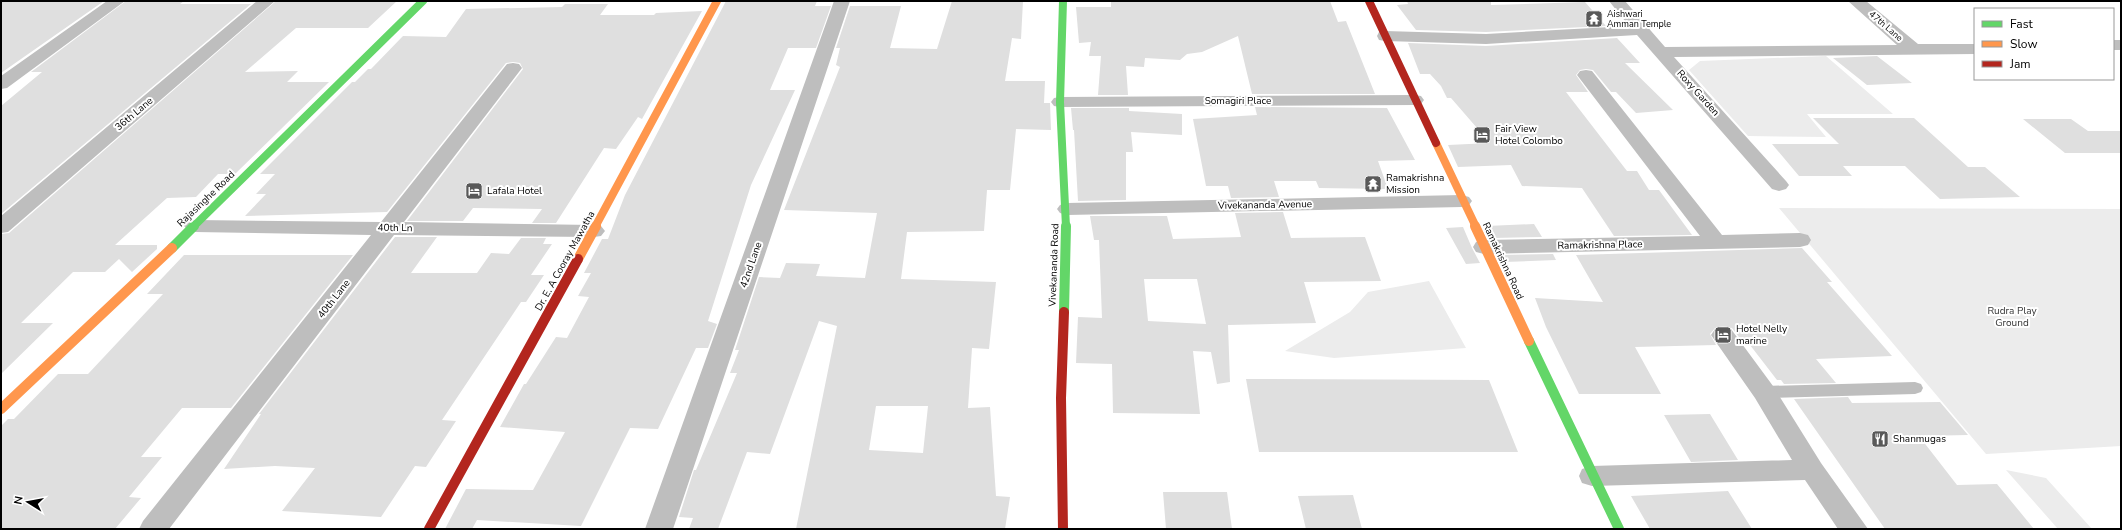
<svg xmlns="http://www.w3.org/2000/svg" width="2122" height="530" font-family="'Nunito Sans',sans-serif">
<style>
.green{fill:#ececec}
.building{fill:#dfdfdf;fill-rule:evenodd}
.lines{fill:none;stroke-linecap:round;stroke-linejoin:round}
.lane{fill:#bebebe;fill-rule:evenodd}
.street{fill:#bebebe;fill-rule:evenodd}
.fast-far1{stroke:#63d668;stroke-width:8}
.fast{stroke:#63d668;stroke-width:10}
.slow-far1{stroke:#ff974d;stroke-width:8}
.slow{stroke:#ff974d;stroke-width:10}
.jam-far1{stroke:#b3261e;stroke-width:8}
.jam{stroke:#b3261e;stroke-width:10}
.labels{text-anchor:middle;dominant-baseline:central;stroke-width:4;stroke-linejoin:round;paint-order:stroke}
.far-poi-label{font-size:9px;fill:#000;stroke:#fff;text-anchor:start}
.far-street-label{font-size:9px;fill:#000;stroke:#fff}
.street-label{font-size:10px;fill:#000;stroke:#fff}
.poi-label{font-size:10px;fill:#000;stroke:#fff;text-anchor:start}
.park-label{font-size:10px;fill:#333;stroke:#fff}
</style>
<rect width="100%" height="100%" fill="#fff"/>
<path class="green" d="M1826,56l67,58h-86l19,23 -78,-1 -59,-66 11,-9z
M1779,208l342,1v237l-135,8z
M1429,281l37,67 -132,10 -49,-7 65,-39 18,-20z
M2006,470l40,8 46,51h-34z"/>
<path class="building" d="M1,1h103l-103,72z
M126,1h58l-4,3h71l-250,210v-108l41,-34h-11z
M276,1h121l-29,27h-72l-51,44 53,-1 -11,11h42l-94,92h-17l-22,23 -29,1 -52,47h42v4l-25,23 -13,-13 -14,13h-32l-52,51h32l-52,51v-140l8,-1z
M726,1h91l-2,5h16l-15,42h-28l-18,42h25l-44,95 -43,136 9,3 -9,24h-12l-38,81 -28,-1 -49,98 -104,-6 -5,9h-27l21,-40 67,1 32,-58 -65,-5 24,-43h2l30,-47 11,1 22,-41 -11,-1 13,-23h-7l18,-34h6l17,-44z
M952,1h71l-2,38 -9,-1 -7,43h40l-1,22h6l1,27 -35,-1 -6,61h-23l-3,41 -77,1 -6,47 95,3 -7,67 -17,-1 -4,60 22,-1 6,89 14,1 -5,32h-209l41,-203 -18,-5 -49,133 -23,-2 -29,77h-29l4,-11 -14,-1 15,-47h2l41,-97h-7l9,-23h-4l24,-73 21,1 6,-15 34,1 -4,12 49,2 12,-65 -93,-3 56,-143 -4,-2 4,-17h-4l14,-42h51l-11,42 47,1zM876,406h52l-5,47 -54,-3z
M1111,1h219l8,21 8,-1 29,73h-123l-14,-58 -36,16 -15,2 -7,6 -35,-2 -1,9 -18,-1 2,29h-30l3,-39h-12l2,-14 -12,1 -3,-36h35z
M1407,1h84v4l94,-3 21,24 -120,6 -70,-2 -19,-25 11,-1z
M565,4h43l-8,11h54l2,-2 46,-2 -60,108 -4,-2 -22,32 -12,-1 -48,75h-24l10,-14 -69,-1 -10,13h-56l116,-152 -3,-6 -7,-1 -7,1 -119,149 -142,4 21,-22h-10l19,-20h-15l92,-92h3l13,-13h3l32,-33 43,1 20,-28 96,-2z
M1617,38l23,25h-15l48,47 -37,3 -20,-21h-5l-18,-22 -7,-1 -6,1 -4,5 12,17h-22l61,79h10l12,19h10l33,45 -78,1 -32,-48 -60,-2 -11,-21 -53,2 -10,-22 42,-2 -39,-45h-4l-6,-12 -11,-12h-10l-12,-31 78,3z
M1877,56l35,27 -45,2 -34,-27z
M1255,107l132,1 28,52 -37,1 10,28 -69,-1 -3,-7h-42l5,16 -48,1 -3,-12h-22l-13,-67 64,-4z
M1071,108h58v3l53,3v21l-51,-3 2,20h-7v48l-48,1 -4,-71h-1z
M1813,118h101l54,49h17l35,30 -80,2 -35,-33h-62l9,10h-53l-27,-32h67z
M2023,119h48l17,12h33v22h-56z
M1283,212l8,26 74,-1 16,44 -77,1 12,41 -88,2 2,57 -13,2 -6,-32 -18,-1 7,63 -87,-1 -1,-49 -36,-1 2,-46 24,1 -3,-78h-5l-4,-24h77l6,23 68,-2 -6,-24zM1144,279h53l9,45 -58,-3z
M1534,224l8,13 -49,1 -6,-12z
M1463,227l9,21 8,15 -14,1 -20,-36z
M395,237h42l-26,36h66l14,-20 18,1 12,-16h25l-3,6h9l-21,31h13l-18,27h-5l-79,118 14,1 -30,46 -11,-1 -34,51 -99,-6 33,-43 -40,-2 -51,3 37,-55h-2z
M1802,248l30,34h-5l65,74 -76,3 20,24 -52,1 -3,-4h-4l-27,-35h-5l-13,-17 -9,-2 -8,2 -5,6 6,11 -81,2 26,47h-82l-33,-67 -11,-29 68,4 -27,-47z
M1553,254l3,6 -52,2 -3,-7z
M184,255h169l-122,153h-49l-41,49h21l-33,40 12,1 -26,31h-114v-103l7,-7h6l44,-45h30l75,-80h-16z
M1246,379l243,1 29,72h-259z
M1848,397l4,6 88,-1 28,33 -49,1 38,49 40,-1 37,45h-149l-91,-130z
M1710,414l28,46 -47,2 -27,-47z
M1728,491l24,38h-102l-19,-33z
M1163,492h64l5,37h-66z
M1353,495l9,34h-56l-8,-33z"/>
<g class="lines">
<path class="lane" d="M1915,382l6,2 2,4 -2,4 -6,2 -151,4 -6,-2 -2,-4 2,-4 6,-2z"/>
<path class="street" d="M107,1h18l-118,87 -6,1v-13z
M257,1h18l-267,231 -7,1v-17z
M834,1h16l-177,528h-28z
M1609,1h16l40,46 232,-2 -49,-44h18l52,43h57v10l-301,3 112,124 3,4 -3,4 -7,2 -7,-2 -135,-154 -151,9 -101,-3 -6,-1 -2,-4 2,-4 6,-1 101,3 143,-8z
M2113,40h8v10h-8z
M513,63l6,1 3,4 -118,154 190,3 7,1 4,5 -4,5 -7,1 -200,-2 -225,294h-30l4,-8 228,-286 -176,-3 -7,-2 -4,-4 4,-4 7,-2 186,2 126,-158z
M1586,70l6,1 130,164 78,-2 8,2 3,5 -3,5 -8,2 -316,7 -8,-2 -3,-5 3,-5 8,-2 216,-4 -123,-161 3,-4z
M1415,95l6,1 3,4 -3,4 -6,1 -355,2 -6,-1 -3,-4 3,-4 6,-1z
M1462,195l7,2 3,4 -3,4 -7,2 -395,8 -7,-2 -3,-4 3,-4 7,-2z
M1723,327l8,2 42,57 48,77 47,66h-30l-33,-49 -213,6 -10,-3 -3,-7 3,-7 10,-3 200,-6 -37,-62 -44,-63 4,-6z"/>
<path class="fast-far1" d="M1063,1l-3,101 6,125
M193,227l230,-226"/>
<path class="fast" d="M172,248l22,-22
M1064,312l2,-86
M1529,341l90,188"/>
<path class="slow-far1" d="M1436,143l40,84
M595,227l122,-226"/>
<path class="slow" d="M1475,226l54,115
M578,259l18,-33
M1,409l171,-161"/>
<path class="jam-far1" d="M1369,1l67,142"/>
<path class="jam" d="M429,529l149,-270
M1063,529l-2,-131 3,-86"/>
</g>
<defs>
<symbol id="temple-square" viewBox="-11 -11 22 22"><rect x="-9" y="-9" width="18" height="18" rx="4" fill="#595959" stroke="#fff"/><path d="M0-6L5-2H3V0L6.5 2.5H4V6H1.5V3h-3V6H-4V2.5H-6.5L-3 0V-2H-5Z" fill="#fff"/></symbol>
<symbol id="hotel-square" viewBox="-11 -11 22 22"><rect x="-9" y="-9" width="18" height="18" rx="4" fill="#595959" stroke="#fff"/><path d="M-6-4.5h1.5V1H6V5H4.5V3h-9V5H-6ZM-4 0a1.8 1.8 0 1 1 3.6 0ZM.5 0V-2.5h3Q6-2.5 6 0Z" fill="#fff"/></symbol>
<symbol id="restaurant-square" viewBox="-11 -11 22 22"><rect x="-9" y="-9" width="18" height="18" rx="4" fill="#595959" stroke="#fff"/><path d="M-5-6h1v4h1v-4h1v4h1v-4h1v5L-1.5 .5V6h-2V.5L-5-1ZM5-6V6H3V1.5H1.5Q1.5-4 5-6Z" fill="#fff"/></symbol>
</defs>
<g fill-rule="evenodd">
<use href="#temple-square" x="1584" y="9" width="20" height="20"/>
<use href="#hotel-square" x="1472" y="125" width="20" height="20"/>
<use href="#temple-square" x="1363" y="174" width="20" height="20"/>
<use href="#hotel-square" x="464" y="181" width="20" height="20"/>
<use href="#hotel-square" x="1713" y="325" width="20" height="20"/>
<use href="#restaurant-square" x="1870" y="429" width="20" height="20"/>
</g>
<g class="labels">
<g class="far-poi-label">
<text x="1607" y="14">Aishwari<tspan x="1607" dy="10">Amman Temple</tspan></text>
</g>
<g class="far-street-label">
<text transform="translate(1886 26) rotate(41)">47th Lane</text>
</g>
<g class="street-label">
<text transform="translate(1698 93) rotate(48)">Roxy Garden</text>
<text x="1238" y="101">Somagiri Place</text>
<text transform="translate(134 114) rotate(-40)">36th Lane</text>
<text transform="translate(206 199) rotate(-44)">Rajasinghe Road</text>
<text transform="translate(1265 205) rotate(-1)">Vivekananda Avenue</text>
<text transform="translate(395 228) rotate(1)">40th Ln</text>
<text transform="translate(1600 245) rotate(-1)">Ramakrishna Place</text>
<text transform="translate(565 261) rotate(-61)">Dr. E. A Cooray Mawatha</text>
<text transform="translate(1503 261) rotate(65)">Ramakrishna Road</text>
<text transform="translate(751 265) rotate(-71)">42nd Lane</text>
<text transform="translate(1054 265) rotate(-88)">Vivekananda Road</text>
<text transform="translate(334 299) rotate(-52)">40th Lane</text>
</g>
<g class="poi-label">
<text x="1495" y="129">Fair View<tspan x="1495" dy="12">Hotel Colombo</tspan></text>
<text x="1386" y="178">Ramakrishna<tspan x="1386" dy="12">Mission</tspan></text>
<text x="487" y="191">Lafala Hotel</text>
<text x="1736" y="329">Hotel Nelly<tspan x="1736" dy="12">marine</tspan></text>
<text x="1893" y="439">Shanmugas</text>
</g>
<g class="park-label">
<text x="2012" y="311">Rudra Play<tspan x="2012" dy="12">Ground</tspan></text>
</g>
</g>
<rect width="2122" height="530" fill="none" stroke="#000000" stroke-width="4"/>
<rect x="1974" y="8" width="140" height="72" fill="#ffffff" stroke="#999999"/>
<rect x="1982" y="21" width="20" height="6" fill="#63d668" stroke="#999999"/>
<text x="2010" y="28" font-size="12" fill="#000000">Fast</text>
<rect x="1982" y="41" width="20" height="6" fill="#ff974d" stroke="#999999"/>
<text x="2010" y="48" font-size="12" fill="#000000">Slow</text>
<rect x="1982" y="61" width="20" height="6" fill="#b3261e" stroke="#999999"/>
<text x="2010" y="68" font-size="12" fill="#000000">Jam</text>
<g transform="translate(28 502) rotate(281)" stroke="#ffffff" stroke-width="3" paint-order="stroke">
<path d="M0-3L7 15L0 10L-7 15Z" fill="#000000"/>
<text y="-6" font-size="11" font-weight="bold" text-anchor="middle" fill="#000000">N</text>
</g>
</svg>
